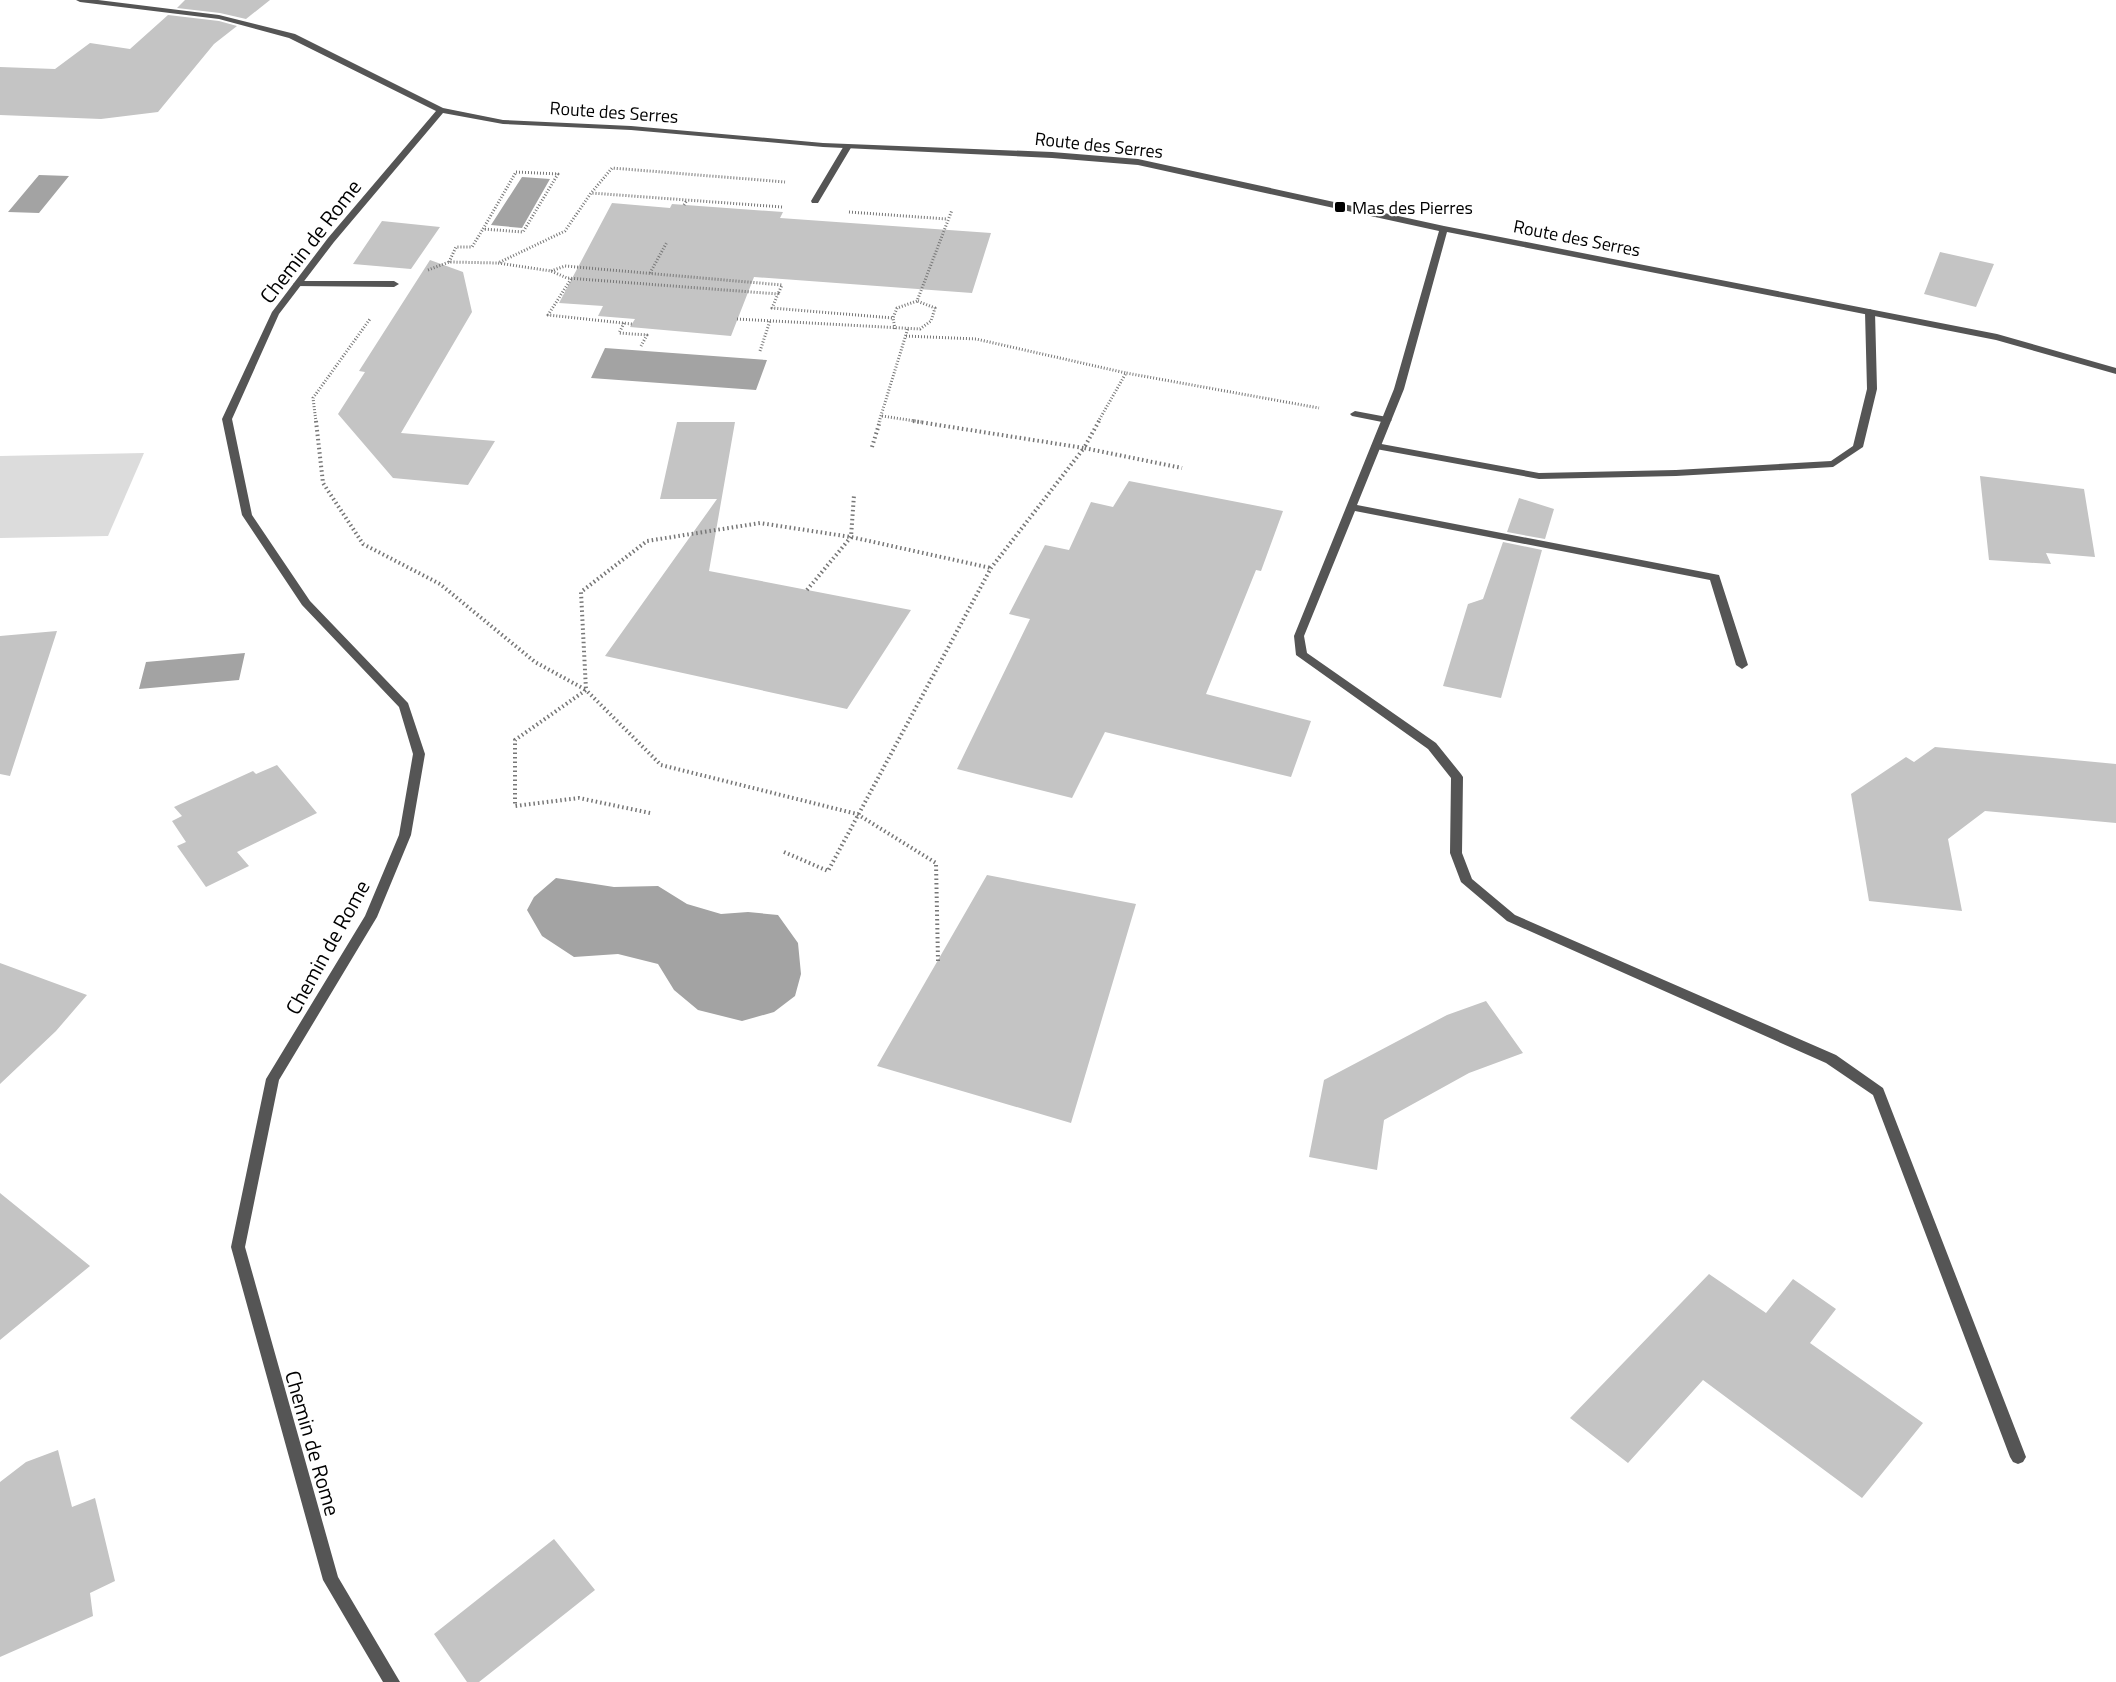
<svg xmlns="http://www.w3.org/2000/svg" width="2116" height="1682" font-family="'Titillium Web',sans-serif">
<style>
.green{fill:#dcdcdc}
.water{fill:#a3a3a3}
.building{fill:#c4c4c4}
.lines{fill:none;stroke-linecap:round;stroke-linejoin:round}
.path-far1{stroke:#777;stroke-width:3;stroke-dasharray:1 2;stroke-linecap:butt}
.path{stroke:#777;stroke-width:4;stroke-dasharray:1.5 3;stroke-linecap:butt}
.lane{fill:#555;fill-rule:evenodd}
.street{fill:#555;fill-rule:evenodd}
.poi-dot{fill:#000;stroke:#fff;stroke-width:2}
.labels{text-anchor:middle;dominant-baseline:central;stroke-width:4.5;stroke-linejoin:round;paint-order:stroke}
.far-street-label{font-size:18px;fill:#000;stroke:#fff}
.far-poi-label{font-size:18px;fill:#000;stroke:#fff;text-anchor:start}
.street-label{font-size:21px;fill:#000;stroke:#fff}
</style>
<rect width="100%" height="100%" fill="#fff"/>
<path class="green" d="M144,453l-36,83 -108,2v-82z"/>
<path class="water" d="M39,175l30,1 -30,37 -31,-1z
M522,177l28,2 -28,49 -31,-3z
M605,348l162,12 -11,30 -165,-12z
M245,653l-6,27 -100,9 7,-27z
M556,878l58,9 44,-1 29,18 34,10 27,-2 30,3 20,28 3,31 -6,22 -21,16 -32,9 -44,-11 -24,-20 -16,-26 -40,-10 -44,3 -32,-21 -15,-26 7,-13z"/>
<path class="building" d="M185,0h85l-24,19 -26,-6 -43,-5z
M168,15l51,6 18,5 -23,18 -56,68 -57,7 -101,-4v-48l55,2 35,-26 40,6z
M612,203l58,5 2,-4 111,8 -3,6 211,15 -19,60 -218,-16 -23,59 -101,-9 5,-8 -37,-3 5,-10 -44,-3z
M382,221l58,6 -29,42 -58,-5z
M1940,252l54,12 -18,43 -52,-13z
M430,260l33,12 9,40 -71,121 94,8 -27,44 -75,-7 -55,-64 27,-42 -6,-1z
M677,422h58l-26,149 202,39 -64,99 -242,-53 112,-157h-57z
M1980,476l104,13 11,68 -49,-4 5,11 -62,-4z
M1129,481l154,30 -22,60 -5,-1 -50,124 105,27 -20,56 -186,-45 -33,66 -115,-29 73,-150 -21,-5 36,-69 24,5 22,-48 22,5z
M1519,498l35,11 -9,30 -38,-7z
M1503,542l39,8 -41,148 -58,-12 25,-82 15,-5z
M57,631l-47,145 -10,-2v-138z
M1935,747l181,17v59l-131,-12 -37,28 14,72 -93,-10 -18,-107 55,-37 8,5z
M277,765l40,48 -80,39 12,14 -43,21 -29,-41 9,-4 -14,-21 10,-5 -8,-9 79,-36 3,3z
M987,875l149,29 -65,219 -194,-57z
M0,963l87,32 -31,36 -56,53z
M1486,1001l37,52 -54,20 -85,47 -7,50 -68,-13 15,-77 123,-65z
M0,1193l90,73 -90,74z
M1709,1274l57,39 27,-34 43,30 -26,34 113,80 -61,75 -159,-118 -75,83 -58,-45z
M58,1450l14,57 23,-9 20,83 -25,12 3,23 -93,41v-175l26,-20z
M554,1539l41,51 -116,92h-12l-33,-48z"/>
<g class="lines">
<path class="path-far1" d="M516,172l42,2 -35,58 -40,-3z
M592,192l20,-24 173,14
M684,205l3,-5
M782,207l-191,-14 -26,38 -67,32 53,8 16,7 211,16 -6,14 121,10
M849,212l98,7
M449,262l7,-15h16l11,-18
M428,270l21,-8 49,1
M551,271l14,-5 217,19 -4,9
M650,273l17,-31
M571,279l-23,36 84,9
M737,319l183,10 11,-8 4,-13 -18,-7
M624,323l-5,10 28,2 -6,11
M895,329l-2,-11 4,-10 20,-7 35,-91
M906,336l70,3 150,34
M760,351l10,-30
M882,416l40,6
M316,422l-3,-24 57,-79
M879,422l29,-94
M1098,422l28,-49 193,35"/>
<path class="path" d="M316,421l7,62 40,61 77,40 95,78 51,28 -5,-98 66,-51 113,-18 91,14 140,31
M1099,421l-15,27 98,20
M872,447l8,-26
M807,590l44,-53 3,-42
M650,813l-71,-15 -64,8v-66l71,-50 75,75 196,49 79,49 2,98
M784,852l44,19 163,-303 93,-120 -171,-27"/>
<path class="lane" d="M845,144l7,2 -34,57h-6l-1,-2z
M298,281h96l5,3 -5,3 -99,-1 -2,-2z
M1870,309l5,3 2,77 -14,58 -30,20 -157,9 -137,3 -163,-30 -5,-3 5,-3 163,30 137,-3 155,-9 22,-15 14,-57 -2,-77z
M1355,411l32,6 5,3 -5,3 -35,-7 -2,-2z"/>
<path class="street" d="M76,0h22l121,15 76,19 148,74 60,12 128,6 192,17 229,9 86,7 306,67 553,108 119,34v6l-120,-34 -549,-108 -43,157 -47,116 362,70 29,90 -6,4 -6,-4 -26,-85 -355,-69 -51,125 3,17 129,90 25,31 2,3 -1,76 10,26 43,36 321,140 47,33 143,369 -3,5 -5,2 -5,-2 -3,-5 -137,-362 -47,-32 -319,-142 -46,-39 -11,-29 1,-75 -23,-29 -132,-94 -2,-19 100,-247 45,-158 -301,-66 -86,-7 -229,-11 -192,-17 -128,-6 -60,-11 -109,129 -55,72 -47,105 20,96 58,86 98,102 17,51 -14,81 -34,82 -98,163 -34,167 93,330 62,105h-17l-60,-102 -92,-333 35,-168 99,-163 34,-81 14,-81 -14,-47 -97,-102 -60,-90 -20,-96 50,-107 56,-74 108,-127 -147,-73 -70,-19 -139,-17z"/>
</g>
<rect class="poi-dot" x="1334" y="201" width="12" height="12" rx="3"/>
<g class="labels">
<g class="far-street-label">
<text transform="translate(614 112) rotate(4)">Route des Serres</text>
<text transform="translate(1099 145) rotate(6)">Route des Serres</text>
<text transform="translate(1577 238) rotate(11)">Route des Serres</text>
</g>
<g class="far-poi-label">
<text x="1352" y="207">Mas des Pierres</text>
</g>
<g class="street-label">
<text transform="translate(310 241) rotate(-52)">Chemin de Rome</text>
<text transform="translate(327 947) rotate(-61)">Chemin de Rome</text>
<text transform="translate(313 1443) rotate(74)">Chemin de Rome</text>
</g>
</g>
</svg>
